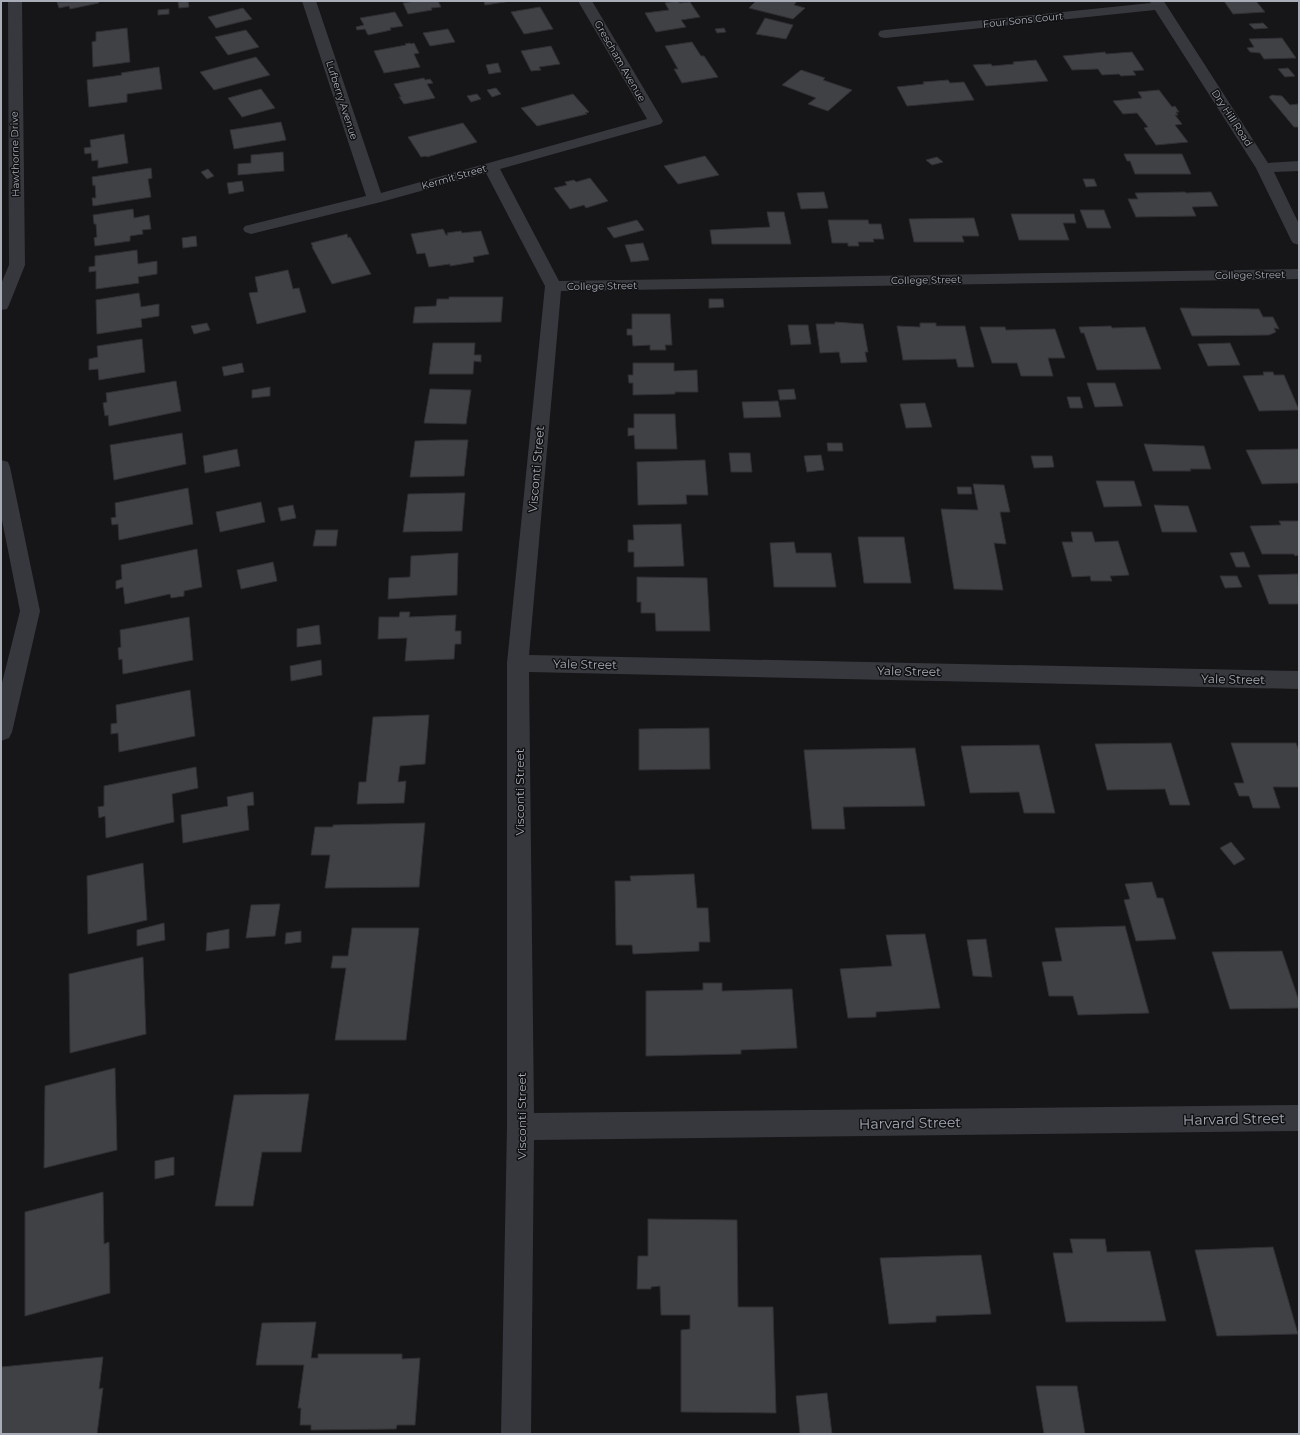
<svg xmlns="http://www.w3.org/2000/svg" width="1300" height="1435" font-family="Montserrat,sans-serif">
<style>
.building{fill:#404145;stroke:#303034}
.lines{fill:none;stroke-linecap:round;stroke-linejoin:round}
.minor{fill:#37383d;fill-rule:evenodd}
.labels{text-anchor:middle;dominant-baseline:central;stroke-width:3;stroke-linejoin:round;paint-order:stroke}
.far-street-label{font-size:10px;fill:#a8adb8;stroke:#111113}
.street-label{font-size:12px;fill:#a8adb8;stroke:#111113}
.near-street-label{font-size:14px;fill:#a8adb8;stroke:#111113}
</style>
<rect width="100%" height="100%" fill="#161618"/>
<path class="building" d="M98,1l1,2 -29,6 -1,-3 -10,2 -2,-6z
M188,1l1,6 -10,1 -1,-6z
M416,1h22l3,6 -10,1 1,2 -24,4 -5,-11z
M484,1h27l-26,4z
M677,1l3,2 10,-1 10,15 -19,3 5,7 -30,5 -11,-19 24,-3 -4,-7z
M756,1h41l-3,4 11,3 -12,11 -44,-11z
M1224,1h32l9,11 -32,2z
M540,7l13,22 -29,5 -13,-22z
M243,8l9,11 -36,9 -8,-11z
M169,9v5l-11,1v-5z
M395,12l8,14 -13,2 1,2 -23,5 -3,-6 -8,1 -1,-3 8,-2 -4,-7z
M765,18l28,7 -7,14 -30,-5z
M1263,23l5,5 -14,1 -5,-5z
M127,28l3,34 -37,5 -1,-25 4,-1v-9z
M724,28l2,4 -9,1 -2,-4z
M448,29l7,13 -25,4 -7,-13z
M246,30l13,17 -31,8 -13,-18z
M1282,38l14,20 -32,1 -4,-6 -10,-1 -3,-4 7,-1 -5,-8z
M692,42l9,14h3l14,21 -36,6 -8,-14h4l-13,-23z
M410,43l1,1 3,-1 5,10 -5,1 6,13 -36,6 -10,-22 32,-6 -1,-1z
M551,46l9,18 -21,3 2,3 -10,1 -10,-20z
M1105,52l1,2 26,-2 12,18 -11,1 3,4 -15,1 -2,-2 -17,1 -4,-6 -26,1 -9,-14z
M256,57l14,18 -56,15 -14,-18z
M1036,60l12,21 -62,5 -13,-21 18,-1 1,2 22,-2 -1,-2z
M498,63l3,9 -12,2 -3,-9z
M159,67l3,22 -35,5v8l-38,5 -2,-27 35,-5 -1,-2z
M1288,68l7,8 -10,1 -7,-8z
M801,70l24,8 -2,2 29,10 -24,21 -20,-7 8,-6 -34,-13z
M424,78l1,2 5,-1 3,4 -6,1 8,14 -31,6 -5,-7h2l-7,-13z
M948,80l2,3 14,-1 10,18 -67,6 -10,-19 27,-3 -1,-2z
M496,88l5,6 -9,3 -5,-7z
M261,89l14,19 -33,9 -14,-19z
M1159,90l13,17 3,-1 4,6h-3l2,3h-3l7,9 -7,1 13,17 -32,3 -12,-17 4,-1 -11,-14 -14,1 -10,-13 29,-3 -4,-6z
M477,94l4,5 -10,3 -4,-6z
M573,94l16,18 -4,1 2,1 -50,12 -16,-18z
M1272,95l10,1 8,9 8,-1 1,23h-5l-25,-30z
M281,122l5,18 -52,9 -4,-19z
M463,123l14,19 -50,15 -1,-1 -5,1 -13,-20z
M124,134l4,29 -30,5v-8l-6,1 -1,-8 -6,1 -1,-6 7,-1 -1,-7z
M283,152l1,19 -46,4v-11l13,-1v-8z
M1124,154h58l9,20h-56l-5,-13h-3z
M705,156l14,19 -41,9 -14,-18z
M937,157l6,5 -11,3 -6,-5z
M151,168l1,10 -4,1 3,18 -58,9 -1,-8h4l-1,-13 -2,1 -1,-9z
M208,169l6,7 -7,3 -6,-7z
M590,178l18,23 -22,7 -2,-3 -14,4 -16,-21 13,-3 -2,-3 9,-2 2,2z
M1083,179h11l3,7 -11,1z
M242,181l2,10 -15,3 -2,-11z
M824,192l4,16 -27,1 -4,-16z
M1185,192l1,1 25,-1 7,14 -26,1 4,9 -60,1 -8,-18h10l-3,-6z
M133,209l1,9 15,-3 2,14 -9,1 1,4 -13,2v5l-35,5 -1,-8 3,-1 -1,-13h-2l-1,-9z
M1080,210h24l7,18h-24z
M767,212h17l7,32h-79l-2,-14 60,-3z
M1011,214h63l2,9h-13l6,17h-50z
M974,218l5,18h-17l2,6h-50l-5,-23z
M637,220l7,10 -30,8 -7,-10z
M828,220h40l1,4h12l3,15h-11l1,3h-16l1,4h-11v-3h-16z
M443,229l3,6h2l-1,-2 14,-2 1,2 19,-2 8,23 -16,3 1,5 -24,4v-2l-21,3 -4,-14 -8,1 -6,-20z
M347,234l1,4 2,-1 21,37 -39,10 -20,-37h1l-2,-4z
M196,236l1,10 -14,2 -1,-10z
M643,243l6,17 -18,2 -6,-17z
M137,250l1,14 19,-3v13l-19,3 1,6 -43,6v-18l-7,1v-5l6,-1v-10z
M288,270l5,19 6,-1 7,24 -49,12 -8,-31 9,-1 -3,-15z
M139,293l2,14 18,-3v12l-18,3 1,8 -45,7 -1,-34z
M449,297h54l-2,25 -88,1 2,-16 21,-1 1,-7h12z
M709,299h14l1,8 -15,1z
M1180,308l79,1 4,8h10l6,12 -5,-1 2,4 -7,3 -77,1z
M632,314h38l2,31h-7l1,5h-16v-5l-17,1 -1,-11h-5v-6h5z
M835,322l28,2 5,28h-3l2,10 -26,1 -2,-11 -19,1 -4,-29h19z
M207,323l3,7 -16,4 -3,-8z
M920,323h16v3h29l9,41h-16l-2,-8 -53,1 -6,-34 23,1z
M788,325h20l3,19 -20,1z
M1111,326l1,2 33,-1 16,42 -64,1 -13,-37h-3l-2,-6z
M980,327h25l1,3 49,-1 10,29h-17l5,18h-32l-4,-13h-25z
M142,339l3,33 -46,8 -1,-11 -9,1v-11l9,-2 -1,-11z
M433,343h42l-1,12h7v7l-7,-1 -1,13h-44z
M1230,343l10,22 -32,1 -10,-22z
M242,363l2,9 -20,4 -2,-9z
M633,363h41v8l23,-1 1,22h-23v2l-42,1v-12h-4l-1,-8h5z
M1263,372h10l1,3h10l15,35 -40,1 -16,-35 21,-1z
M176,381l5,30 -72,15 -1,-11 -3,1 -2,-13 4,-1 -1,-9z
M1087,383h28l8,23 -28,1z
M270,387v9l-18,2v-8z
M430,389l41,1 -5,34 -42,-1z
M794,389l2,10 -16,1 -2,-10z
M1067,397h13l3,11h-13z
M778,401l3,16 -37,1 -2,-16z
M925,403l7,24 -26,1 -6,-24z
M634,414h41l2,35h-42l-1,-14 -6,1v-8h6z
M182,433l4,31 -72,16 -4,-35z
M441,440h27l-4,36 -54,1 5,-36z
M827,443h15l1,8h-15z
M1144,444l60,2 7,23h-21l1,2h-38z
M237,449l3,17 -35,7 -2,-17z
M1299,449v34l-37,1 -16,-34z
M729,453h21l2,19h-21z
M821,455l3,15 -17,2 -3,-16z
M1031,456h21l2,11 -20,1z
M705,460l3,35h-22l1,9 -49,1 -1,-43z
M1096,481h38l8,25 -38,1z
M973,484l31,1 6,27h-10l6,32 -12,-1 9,47 -49,-1 -13,-80 37,1z
M957,487h14l1,7h-14z
M188,488l5,36 -74,16 -1,-16 -6,1 -1,-7 5,-1 -1,-14z
M458,493h7l-3,38 -59,1 5,-38z
M261,502l4,20 -45,10 -4,-20z
M293,505l3,13 -15,3 -3,-13z
M1154,505l34,1 9,26h-35z
M1279,521h20v34l-4,1 -1,-2h-32l-12,-28 31,-1z
M681,524l3,42 -50,1v-15h-6v-12h6l-1,-15z
M316,530h22l-2,16h-23z
M1071,532h21l3,10 23,-1 11,34 -19,1 2,5h-21l-1,-5 -18,1 -10,-35h11z
M858,537h46l7,46h-47z
M794,542l2,11h35l5,34h-62l-4,-44z
M197,549l5,38 -18,4v5l-13,2 -1,-4 -45,10 -2,-17 -7,2v-8l6,-2 -1,-14z
M1244,552l6,15h-14l-6,-14z
M458,553l-1,42 -69,4 1,-21 21,-1 1,-21z
M273,562l4,19 -36,8 -4,-19z
M1298,574l1,30h-30l-11,-29z
M1220,576h17l5,11 -17,1z
M637,577l70,1 3,53h-54l-1,-18h-14v-11h-4z
M400,612h10l-1,5 47,-2 -1,16h6v13h-6l-1,15 -49,2 2,-23 -29,1 1,-22h20z
M189,617l4,43 -70,14 -1,-15 -3,1 -1,-12 3,-1 -1,-17z
M319,625l2,19 -24,3v-18z
M321,660l1,15 -31,6 -1,-15z
M190,690l5,46 -76,16 -1,-19 -7,1v-10l6,-1 -1,-18z
M429,715l-4,49 -25,2 -2,16 8,-1 -2,22 -47,1 2,-22h7l7,-65z
M709,728l1,41 -71,1v-41z
M1171,743l19,62h-20l-5,-16 -58,1 -12,-46z
M1231,743h65l3,8v36h-26l7,21h-27l-4,-12h-10l-5,-13h10z
M1039,745l16,68h-31l-5,-21 -49,1 -9,-47z
M915,748l10,58 -82,1 2,22h-33l-8,-79z
M196,767l2,21 -26,6 2,28 -68,16 -1,-22 -6,2 -1,-11 6,-1v-20z
M253,792l1,13 -7,1 2,24 -66,13 -2,-28 47,-9 -1,-9z
M425,823l-6,64 -94,1 5,-33h-19l4,-28h18v-2z
M1231,842l14,17 -11,6 -14,-17z
M143,863l4,57 -59,14 -1,-58z
M694,874l3,34h11l2,34h-11v9l-66,3 -1,-9h-16l-1,-64h16l-1,-5z
M1152,882l5,16h6l13,41 -40,2 -12,-41 6,-1 -5,-15z
M280,904l-5,32 -29,2 5,-33z
M164,923l1,17 -28,6v-16z
M1125,926l24,87 -71,2 -5,-19h-24l-7,-34 20,-1 -7,-33z
M352,928h67l-13,112h-71l11,-72h-15l2,-12h15z
M229,929v19l-23,3 1,-18z
M301,931v11l-16,2 1,-11z
M925,934l15,74 -64,4v5l-28,1 -8,-49 52,-3 -6,-31z
M986,939l6,38 -19,-1 -6,-36z
M1282,951l17,50v7l-69,1 -18,-57z
M143,957l3,77 -76,19 -1,-79z
M703,983h19v8l70,-2 5,59 -56,2v4l-95,2v-65l57,-1z
M115,1068l2,82 -73,18 1,-82z
M309,1094l-8,58h-39l-9,54h-38l19,-111z
M174,1157v18l-19,4v-18z
M103,1192l1,52 5,-2 1,51 -85,23v-104z
M648,1219l89,1 1,87h35l3,106 -95,-1v-82l9,-1v-14h-29l-1,-29 -9,1v2h-14l1,-33h10z
M1070,1239h35l2,13 43,-1 16,70 -100,1 -13,-69h20z
M1273,1247l25,87 -81,2 -22,-86z
M981,1255l10,59 -55,2v6l-47,2 -9,-66z
M316,1322l-5,36h7v-4h84v5l18,-1 -5,67h-18l-1,4 -85,1v-5h-11l1,-17h-3l6,-43h-48l6,-42z
M103,1357l-4,32 4,-1 -6,46h-96v-67z
M1036,1386h41l8,48h-41z
M827,1393l5,41h-32l-4,-38z"/>
<g class="lines">
<path class="minor" d="M8,1h14l3,264 -16,40 -2,4 -6,1v-26l8,-19z
M302,1h14l65,192 266,-74 -69,-118h14l71,120 -2,3 -161,45 59,112 740,-12v10l-738,12 -32,364 770,16v18l-770,-17 5,441 765,-8v26l-765,9 -3,294h-30l6,-307v-464l38,-377 -59,-113 -105,29 -130,32 -6,-2 -2,-3 2,-3 121,-30z
M1149,1h14l2,2 103,160 31,-2v10l-25,1 25,52v21l-6,-2 -2,-3 -35,-72 -101,-158 -270,28 -5,-1 -2,-3 2,-3 5,-1 266,-27z
M1,460l7,2 2,5 30,144 -28,121 -3,6 -8,3v-54l19,-76 -19,-96z"/>
</g>
<g class="labels">
<g class="far-street-label">
<text transform="translate(1023 20) rotate(-6)">Four Sons Court</text>
<text transform="translate(620 61) rotate(60)">Grescham Avenue</text>
<text transform="translate(342 100) rotate(72)">Lufberry Avenue</text>
<text transform="translate(1232 118) rotate(57)">Dry Hill Road</text>
<text transform="translate(15 154) rotate(-91)">Hawthorne Drive</text>
<text transform="translate(454 177) rotate(-16)">Kermit Street</text>
<text transform="translate(1250 275) rotate(-1)">College Street</text>
<text transform="translate(926 280) rotate(-1)">College Street</text>
<text transform="translate(602 286) rotate(-1)">College Street</text>
</g>
<g class="street-label">
<text transform="translate(536 469) rotate(-85)">Visconti Street</text>
<text transform="translate(585 664) rotate(1)">Yale Street</text>
<text transform="translate(909 671) rotate(1)">Yale Street</text>
<text transform="translate(1233 679) rotate(1)">Yale Street</text>
<text transform="translate(519 792) rotate(-90)">Visconti Street</text>
<text transform="translate(521 1116) rotate(-90)">Visconti Street</text>
</g>
<g class="near-street-label">
<text transform="translate(1234 1119) rotate(-1)">Harvard Street</text>
<text transform="translate(910 1123) rotate(-1)">Harvard Street</text>
</g>
</g>
<rect width="1300" height="1435" fill="none" stroke="#a8adb8" stroke-width="4"/>
</svg>
